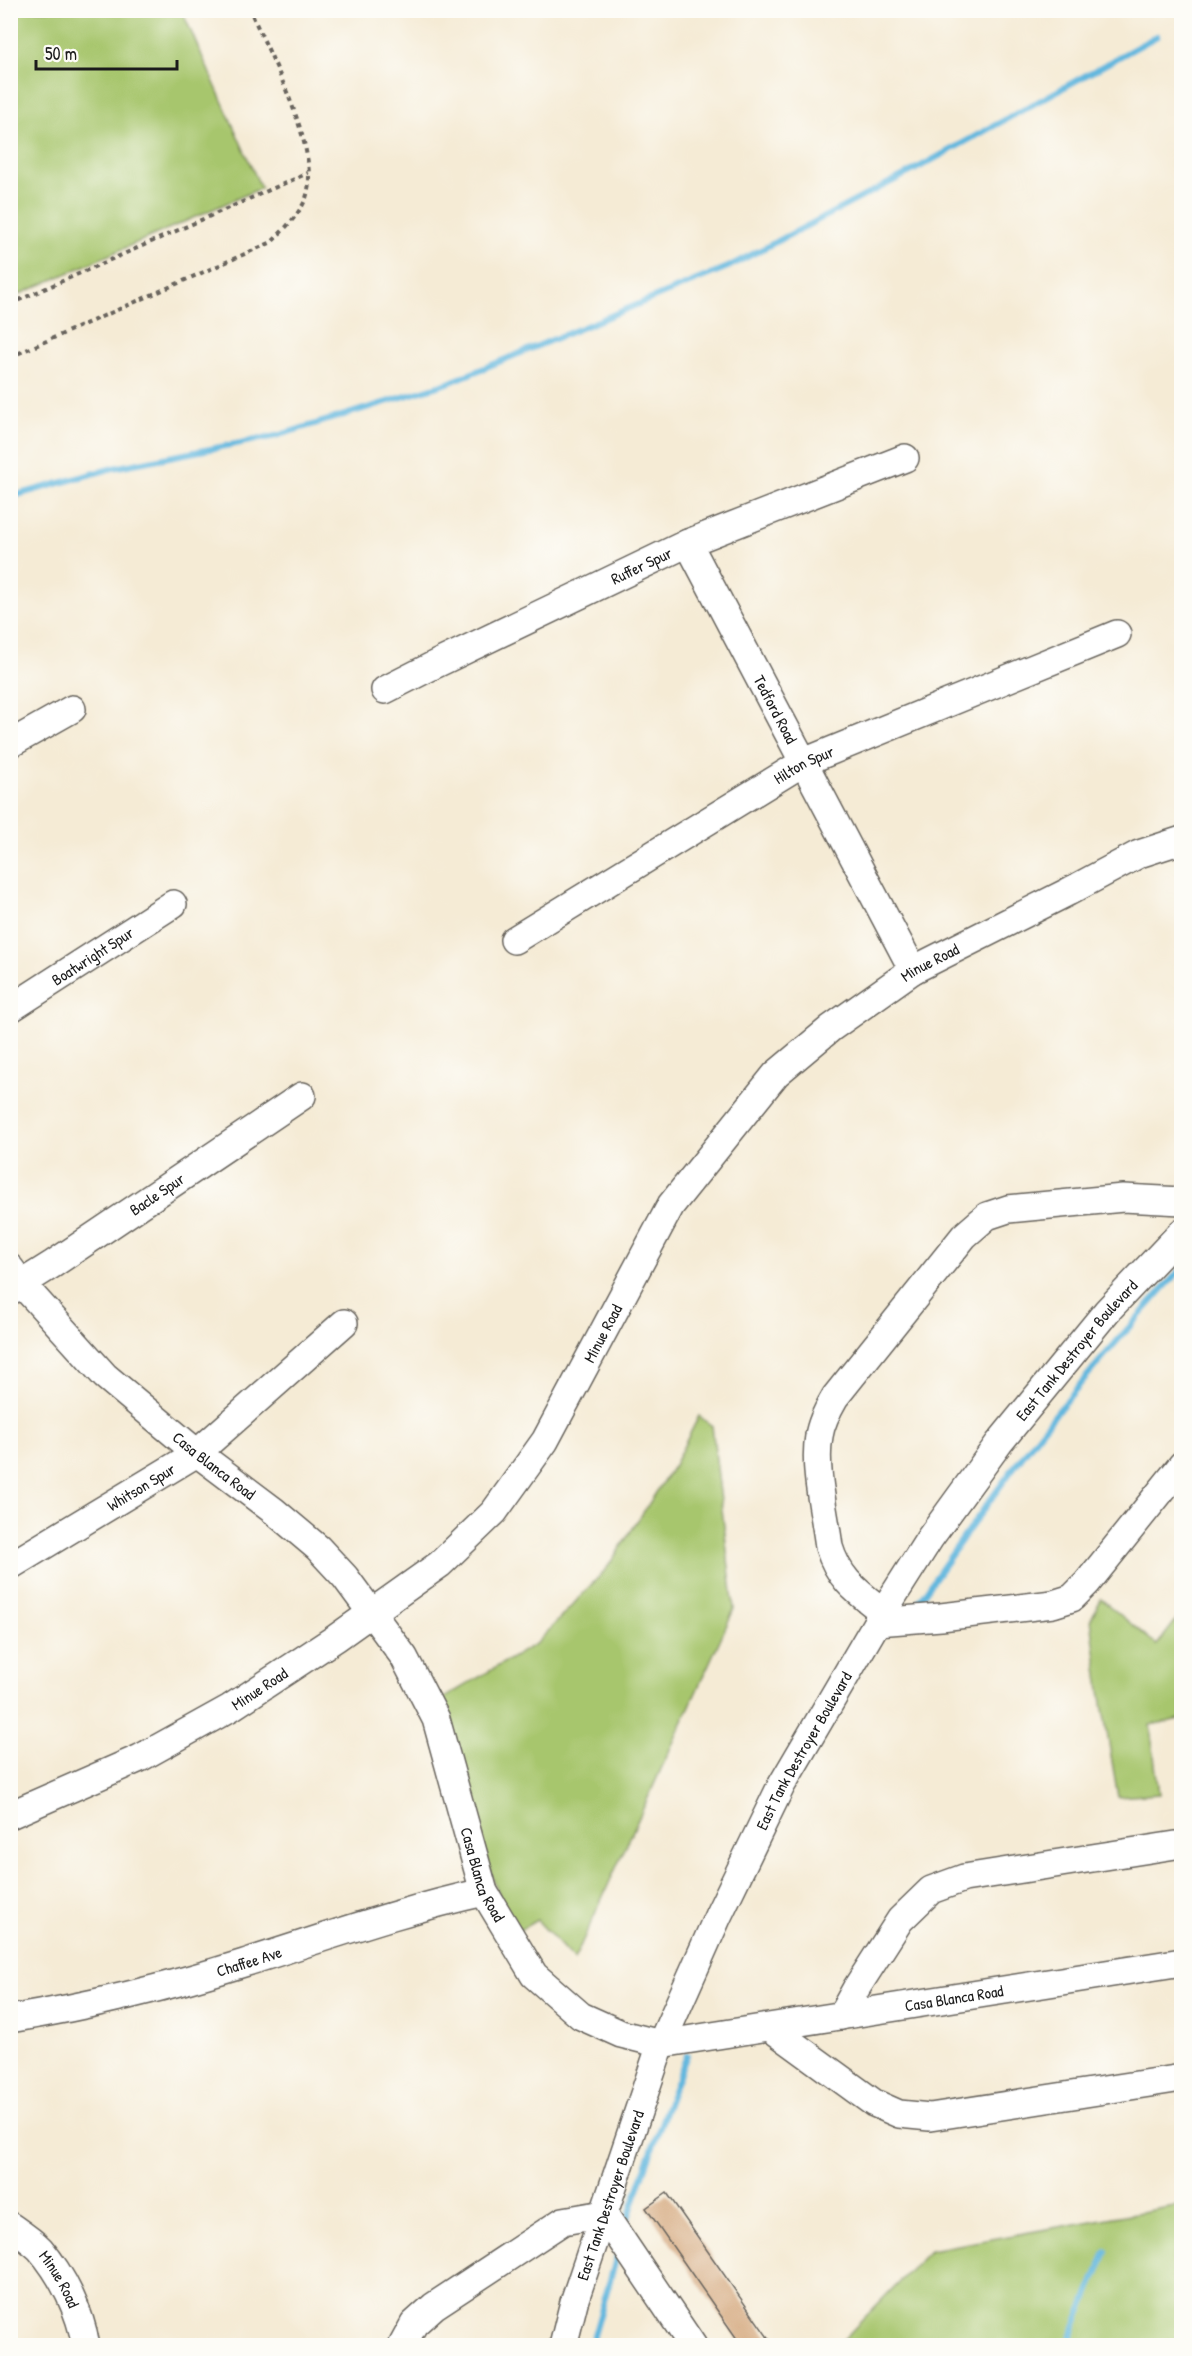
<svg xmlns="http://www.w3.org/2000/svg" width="1192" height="2356" font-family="'Patrick Hand',sans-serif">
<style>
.green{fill:#a7c66d;stroke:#627144;stroke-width:1.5}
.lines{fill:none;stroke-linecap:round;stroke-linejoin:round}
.stream{stroke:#62b7de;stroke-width:6}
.building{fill:#d3a579}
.minor-casing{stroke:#68645d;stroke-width:30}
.path{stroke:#68645d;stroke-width:4;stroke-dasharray:4.5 4.5;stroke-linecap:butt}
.minor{stroke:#fff;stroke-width:27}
.labels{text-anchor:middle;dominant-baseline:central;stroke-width:5;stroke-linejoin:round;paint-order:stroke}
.street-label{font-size:16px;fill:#1c1c1c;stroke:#fdfcf7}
</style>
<rect width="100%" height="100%" fill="#fdfcf7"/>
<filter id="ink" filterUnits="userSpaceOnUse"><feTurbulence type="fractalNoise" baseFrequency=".0167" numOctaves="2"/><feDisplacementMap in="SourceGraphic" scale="12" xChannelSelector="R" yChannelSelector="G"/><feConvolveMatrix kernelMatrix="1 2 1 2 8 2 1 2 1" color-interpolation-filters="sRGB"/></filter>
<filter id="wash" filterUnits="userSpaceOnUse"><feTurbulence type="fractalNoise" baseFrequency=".008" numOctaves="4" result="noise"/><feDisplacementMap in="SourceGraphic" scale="24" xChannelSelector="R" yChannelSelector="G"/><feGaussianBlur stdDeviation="1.35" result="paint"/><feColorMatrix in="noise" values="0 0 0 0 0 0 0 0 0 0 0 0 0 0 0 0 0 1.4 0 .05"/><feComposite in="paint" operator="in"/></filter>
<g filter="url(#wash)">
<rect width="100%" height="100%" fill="#f5ebd5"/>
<path class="green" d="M11,10l171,1 79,177 -250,110z
M699,1416l13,10 22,183 -160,351 -37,-40 -19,11 -17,-30 -11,-30 -48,-172 95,-56 70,-75 67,-103z
M1101,1599l56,46 24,-31v105l-31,6 9,69 -41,3 -18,-106 -9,-72z
M1181,2205v140h-343l92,-95z"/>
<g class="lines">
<path class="stream" d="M10,497l103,-29 163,-32 172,-53 280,-116 186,-97 243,-134
M919,1601c40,-57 79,-115 123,-170 44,-56 92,-110 140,-163
M628,2218l42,-120 17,-43
M591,2346l26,-90
M1067,2346l39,-94"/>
</g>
<g id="blocks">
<path class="building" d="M667,2193l107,153h-32l-96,-138z"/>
</g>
</g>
<g filter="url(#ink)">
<use href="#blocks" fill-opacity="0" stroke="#68645d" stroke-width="1.5"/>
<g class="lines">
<defs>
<g id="minor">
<path id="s1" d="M688,543l225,427"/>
<path id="s2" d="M385,690l49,-25 254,-122 217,-85"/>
<path d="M10,744l62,-35"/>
<path id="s3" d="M514,940l290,-178 313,-128"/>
<path id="s4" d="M10,1009l163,-105"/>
<path id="s5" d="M10,1268l11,15 84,93 92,77 77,58 44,37 27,29 59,80 32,62 48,173 50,83 47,41 40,18 40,10 521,-82"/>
<path id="s6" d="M10,1291l43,-27 249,-168"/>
<path id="s7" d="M10,1566l187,-113 147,-130"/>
<path d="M883,1612c-25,-20 -44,-32 -54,-65 -4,-34 -16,-78 -10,-111 2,-14 9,-27 16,-39l129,-161 23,-20 21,-7 115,-11 59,3"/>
<path d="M877,1622l64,-5 112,-13 19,-6 15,-15 95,-118"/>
<path id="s8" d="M10,1815l130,-57 90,-50 106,-70 104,-74 54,-52 51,-71 126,-236 105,-131 55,-46 82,-58 155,-78 71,-38 43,-14"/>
<path d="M841,2016l16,-29 43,-67 31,-30 33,-12 218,-34"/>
<path id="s9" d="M10,2019c79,-13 158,-32 234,-56 80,-25 158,-53 240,-71"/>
<path d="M771,2028l103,75 25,11 31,3 252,-39"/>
<path d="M604,2214l89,132"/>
<path id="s10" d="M10,2226c10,7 22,15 30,23 23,27 40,62 46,97"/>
<path d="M402,2346l12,-22 20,-18 129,-85 41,-7"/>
<path id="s11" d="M563,2346l11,-44 87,-258 57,-128 63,-130 102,-174 47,-74 69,-95 108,-132 75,-79"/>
</g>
</defs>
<use href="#minor" class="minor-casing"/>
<path class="path" d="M10,304l298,-131
M10,357l262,-115c11,-12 28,-28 34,-44 16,-47 -36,-142 -56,-188"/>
<use href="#minor" class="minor"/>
</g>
</g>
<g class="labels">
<g class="street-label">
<text stroke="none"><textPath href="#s2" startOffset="285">Ruffer Spur</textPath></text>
<text stroke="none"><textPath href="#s1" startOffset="188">Tedford Road</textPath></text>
<text stroke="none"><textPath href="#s3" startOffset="339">Hilton Spur</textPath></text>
<text stroke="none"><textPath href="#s4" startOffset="98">Boatwright Spur</textPath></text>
<text stroke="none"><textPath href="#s8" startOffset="1288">Minue Road</textPath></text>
<text stroke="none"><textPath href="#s6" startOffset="176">Bacle Spur</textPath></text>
<text stroke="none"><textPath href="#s8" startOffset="784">Minue Road</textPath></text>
<text stroke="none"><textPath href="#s11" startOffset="1130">East Tank Destroyer Boulevard</textPath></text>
<text stroke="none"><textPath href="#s5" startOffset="285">Casa Blanca Road</textPath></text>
<text stroke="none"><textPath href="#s7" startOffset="153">Whitson Spur</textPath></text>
<text stroke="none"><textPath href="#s8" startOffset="280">Minue Road</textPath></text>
<text stroke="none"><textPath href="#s11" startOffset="644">East Tank Destroyer Boulevard</textPath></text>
<text stroke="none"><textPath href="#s5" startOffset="789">Casa Blanca Road</textPath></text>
<text stroke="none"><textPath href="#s9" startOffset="246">Chaffee Ave</textPath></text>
<text stroke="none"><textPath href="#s5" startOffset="1347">Casa Blanca Road</textPath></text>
<text stroke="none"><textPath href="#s11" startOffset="158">East Tank Destroyer Boulevard</textPath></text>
<text stroke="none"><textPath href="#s10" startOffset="74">Minue Road</textPath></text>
</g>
</g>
<rect width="1192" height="2356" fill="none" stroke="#fdfcf7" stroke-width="36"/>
<path d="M36 60v9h141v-9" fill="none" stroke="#1c1c1c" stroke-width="3"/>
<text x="45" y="60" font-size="18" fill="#1c1c1c" stroke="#fdfcf7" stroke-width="4.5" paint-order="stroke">50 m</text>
</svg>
